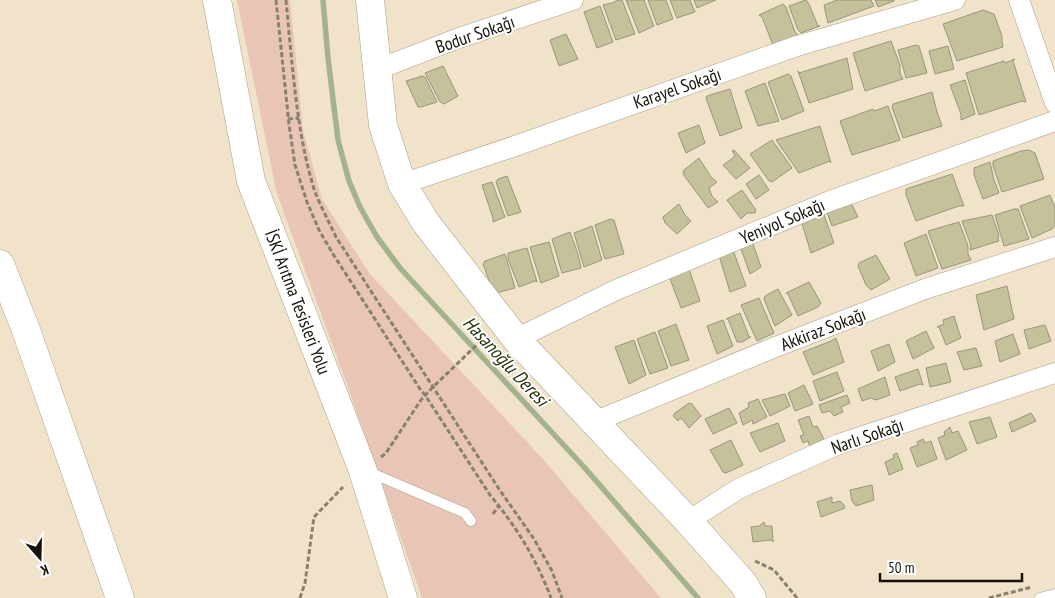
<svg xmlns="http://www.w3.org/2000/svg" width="1055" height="598" font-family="'PT Sans Narrow',sans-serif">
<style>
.green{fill:#e8c5b5}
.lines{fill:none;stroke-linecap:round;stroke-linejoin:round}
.stream{stroke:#a5b28e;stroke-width:5.5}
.building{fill:#c4c19b;stroke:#97967c}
.lane-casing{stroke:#ab9f87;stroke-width:11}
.street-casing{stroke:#ab9f87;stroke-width:21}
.secondary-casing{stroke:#ab9f87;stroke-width:29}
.path{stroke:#89816f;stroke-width:3;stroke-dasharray:5 2.5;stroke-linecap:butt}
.lane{stroke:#fff;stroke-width:10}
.street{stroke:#fff;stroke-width:20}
.secondary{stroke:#fff;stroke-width:28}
.labels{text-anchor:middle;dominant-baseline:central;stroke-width:4;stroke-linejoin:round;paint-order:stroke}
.street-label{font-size:18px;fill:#161209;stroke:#fff}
.water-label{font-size:19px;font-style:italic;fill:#273308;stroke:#fff}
</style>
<rect width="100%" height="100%" fill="#f0e3ca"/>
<path class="green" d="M237,0h53l13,130 19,69 47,74 173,185 119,140h-239l-77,-219 -68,-185z"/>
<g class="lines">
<path class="stream" d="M323,0l5,58 10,82 11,41 11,26 17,30 23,31 184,199 114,131"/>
</g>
<path class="building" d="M618,0h4l13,34 -19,6 -13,-35 9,-2z
M626,0h18l10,26 -15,7z
M648,0h18l7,19 -16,6z
M670,0h20l5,12 -18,6z
M694,0h22l-19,8z
M806,0l3,4 9,22h2l-19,7 -3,-3 -9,-24z
M837,0h34l3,6 -46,17 -4,-18z
M875,0h19v1l-16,6z
M783,4l3,3 9,25 4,4 -26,9 -11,-28 -3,-2z
M600,6l13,36 -16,6 -13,-36z
M983,10l11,4 8,22v6l1,5 -46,14 -14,-37z
M566,34l12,25 -19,7 -9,-26z
M891,41l9,24v8l3,6 -38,12 -12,-38z
M916,45l3,1 8,27 -21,5 -8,-28z
M948,46l6,23 -19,5 -6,-23z
M847,58l6,31 -44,14 -11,-32 1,2z
M1015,59l-2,2 13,41 -4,-1 -43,14 -13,-42 38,-12 1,2z
M443,66l15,30 -14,8 -4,-2 -15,-29z
M788,74l3,2 13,35 -22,9 -14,-38z
M422,76l3,1 12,25 -16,5h-3l-12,-26z
M965,80l10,34 -14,6v-6l-11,-29z
M765,83l14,38 -21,5 -13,-35z
M730,89l12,39 -22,8 -14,-38 1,-2z
M932,92l5,20 5,14 -39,12 -11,-31 1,-3z
M888,106l12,34 -48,15 -12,-34 33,-12 1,2z
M699,125l6,18 -19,10 -8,-20z
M820,126l11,37 -1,-2 -31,12 -23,-33z
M772,140l20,28 -20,14 -3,-1 -19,-27z
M734,150l16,18 -14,11 -13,-14 10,-7 2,-3 -3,-4z
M1029,150l6,3 9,26 -42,13 -9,-26v-5l28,-10z
M699,158l12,19 6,5 -8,6 3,8 6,6 -10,6 -25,-34 1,-4z
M990,162l4,18 5,13 -16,6 -9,-24v-7z
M952,174l12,32h-5l-43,15 -10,-26v-6z
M759,175l10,15 -13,9 -10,-15z
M507,176l14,36 -13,4 -12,-34 2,-3z
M492,182l13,35 -12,5v-4l-11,-33z
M742,190l14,20 -1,3h-8l-6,6 -14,-19z
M847,195l11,22 -26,9 -8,-22z
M1050,195l5,13v17l-3,4 -20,9 -12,-32z
M679,204l6,11 6,6 -14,13 -12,-11 -2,-6z
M821,207l13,36 -23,10 -11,-36z
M1014,209h4l11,30 -25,7 -9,-31z
M992,215l7,20 -1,3 1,3 -29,9 1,-4 -9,-25z
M610,219l4,1 10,34 -19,5 -10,-34z
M959,222l9,24v8l3,6 -29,9 -14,-38z
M592,226l10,34 -18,7 -10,-34z
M570,232l8,22 3,14 -19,5 -10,-34z
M926,234l12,34 -22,8 -12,-33z
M752,241l9,26 -11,7 -10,-28z
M549,242l10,34 -18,7 -11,-36z
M732,247l14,39 -16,6 -12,-40z
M527,248l10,34 -2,-1 -16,6 -11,-28v-6z
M505,254l10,34 -23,6 1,-3 -10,-27 2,-3z
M876,255l14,24 -19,11 -5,-5 -8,-19 1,-3z
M689,269l11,32 -19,7 -12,-32z
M809,282l12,21 -3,4 -20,9 -10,-22 -2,-1z
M1007,286l7,33 -30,11 -8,-35z
M778,289l14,26 -17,11 -11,-27 1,-3z
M759,298l15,35 -17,8 -16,-36z
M740,313l9,24h2l-9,5h-5l-9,-23h-2z
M954,316l7,22 -15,7 -7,-18h-2l7,-3 -1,-4z
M723,320l10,26 -16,8 -10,-28z
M676,324l13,36 -18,6 -13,-35z
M1045,325l6,16 -22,8 -5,-19z
M926,331l8,17 -21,11 -7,-18z
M655,332l13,36 -18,6 -13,-35z
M1013,334l7,20 -20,8 -5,-21z
M836,338l8,24 -31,13 -10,-23 28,-11z
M634,340l12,35 -17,9 -14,-37z
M889,344l6,18 -17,9 -7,-20z
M976,348l6,18 -18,4 -7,-18z
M946,363l5,19 -21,5 -4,-19z
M918,369l5,16 -3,-1 -20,7 -5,-14z
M837,372l7,19 -24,10 -7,-20z
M885,377l5,18 -14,5 -5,-2 -9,3 -4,-12z
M804,385l9,19 -18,7 -7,-18z
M785,394l5,12 -20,10 -8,-16z
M847,395l3,8 -9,4 2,5 -9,4 -4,-5 -8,2 -3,-8z
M758,399l9,18 -14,7 -1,-4 -9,5 -4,-12 10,-6 -1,-4z
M689,403l3,1 9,12 -12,12 -6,-8 -3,-2 -2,3 -5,-5 2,-3z
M729,408l8,15 -24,11 -8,-15z
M1031,413l5,8 -24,11 -3,-9z
M809,416l4,11 4,-1 8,15 -15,6 -2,-6 -5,2 -3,-7 4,-1 -6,-15z
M990,417l7,20 -20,7 -8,-22z
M778,423l7,18 -25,11 -10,-19z
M950,427l2,6 6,-2 9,19 -21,10 -8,-22 7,-3 -1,-3z
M923,439l2,4 6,-2 6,18 -20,8 -7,-19 8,-3 -1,-3z
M731,440l12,25 -17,8 -3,-1 -13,-22z
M897,453l6,16 -14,6 -4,-13 9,-4 -1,-3z
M872,485l2,15 -18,6 -4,-5 -2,-11z
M832,497v6l8,-2 4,4 1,3 -24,9 -4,-15z
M764,522l1,4h7l1,16 -2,-2 -18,2 -2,-15 8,-1z"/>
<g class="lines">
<defs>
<path id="lane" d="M367,471l98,42 6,8
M1040,598l15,-4"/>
<path id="street" d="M1019,0l36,103
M376,70l83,-32 114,-38
M402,184l116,-39 279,-99 158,-46
M516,339l100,-49 214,-89 225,-80
M594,422l179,-74 152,-59 130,-42
M688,521l52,-33 99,-44 216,-71"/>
<path id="secondary" d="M217,0l34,181 111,287 41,130
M370,0l13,125 19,59 24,39 90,116 172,182 55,62 9,15
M0,264l26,66 94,268"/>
</defs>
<use href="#lane" class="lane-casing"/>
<use href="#street" class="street-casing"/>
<use href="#secondary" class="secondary-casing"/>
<path class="path" d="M276,0l13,124 6,41 12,37 12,28 14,24 87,135 5,6 65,100c26,31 47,65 61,103
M286,0c3,33 6,66 10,99 4,31 9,62 19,93 6,15 14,30 21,45l163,252 35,50 18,32 10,27
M288,119l11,-1
M381,457l5,-4 35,-53 12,-13 53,-51
M493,514l6,-9
M755,561l19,9 23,28
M300,598l5,-15 9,-66 29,-30
M989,598l43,-11"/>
<use href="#lane" class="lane"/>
<use href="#street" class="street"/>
<use href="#secondary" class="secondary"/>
</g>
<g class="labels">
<g class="street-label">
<text transform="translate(475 34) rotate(-19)">Bodur Sokağı</text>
<text transform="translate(677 88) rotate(-19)">Karayel Sokağı</text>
<text transform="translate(782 221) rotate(-23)">Yeniyol Sokağı</text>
<text transform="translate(298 302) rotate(69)">İSKİ Arıtma Tesisleri Yolu</text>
<text transform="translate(823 329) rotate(-21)">Akkiraz Sokağı</text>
<text transform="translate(867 436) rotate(-19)">Narlı Sokağı</text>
</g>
<g class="water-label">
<text transform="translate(506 361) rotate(47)">Hasanoğlu Deresi</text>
</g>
</g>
<g transform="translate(40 558) rotate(160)" stroke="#ffffff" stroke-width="4" paint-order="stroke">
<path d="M0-4L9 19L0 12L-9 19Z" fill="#161209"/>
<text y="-8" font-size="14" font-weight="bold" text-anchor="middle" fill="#161209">K</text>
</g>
<path d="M880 573v8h142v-8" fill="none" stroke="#161209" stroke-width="2.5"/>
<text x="888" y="573" font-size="15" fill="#161209" stroke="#ffffff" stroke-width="4" paint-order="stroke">50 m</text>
</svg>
